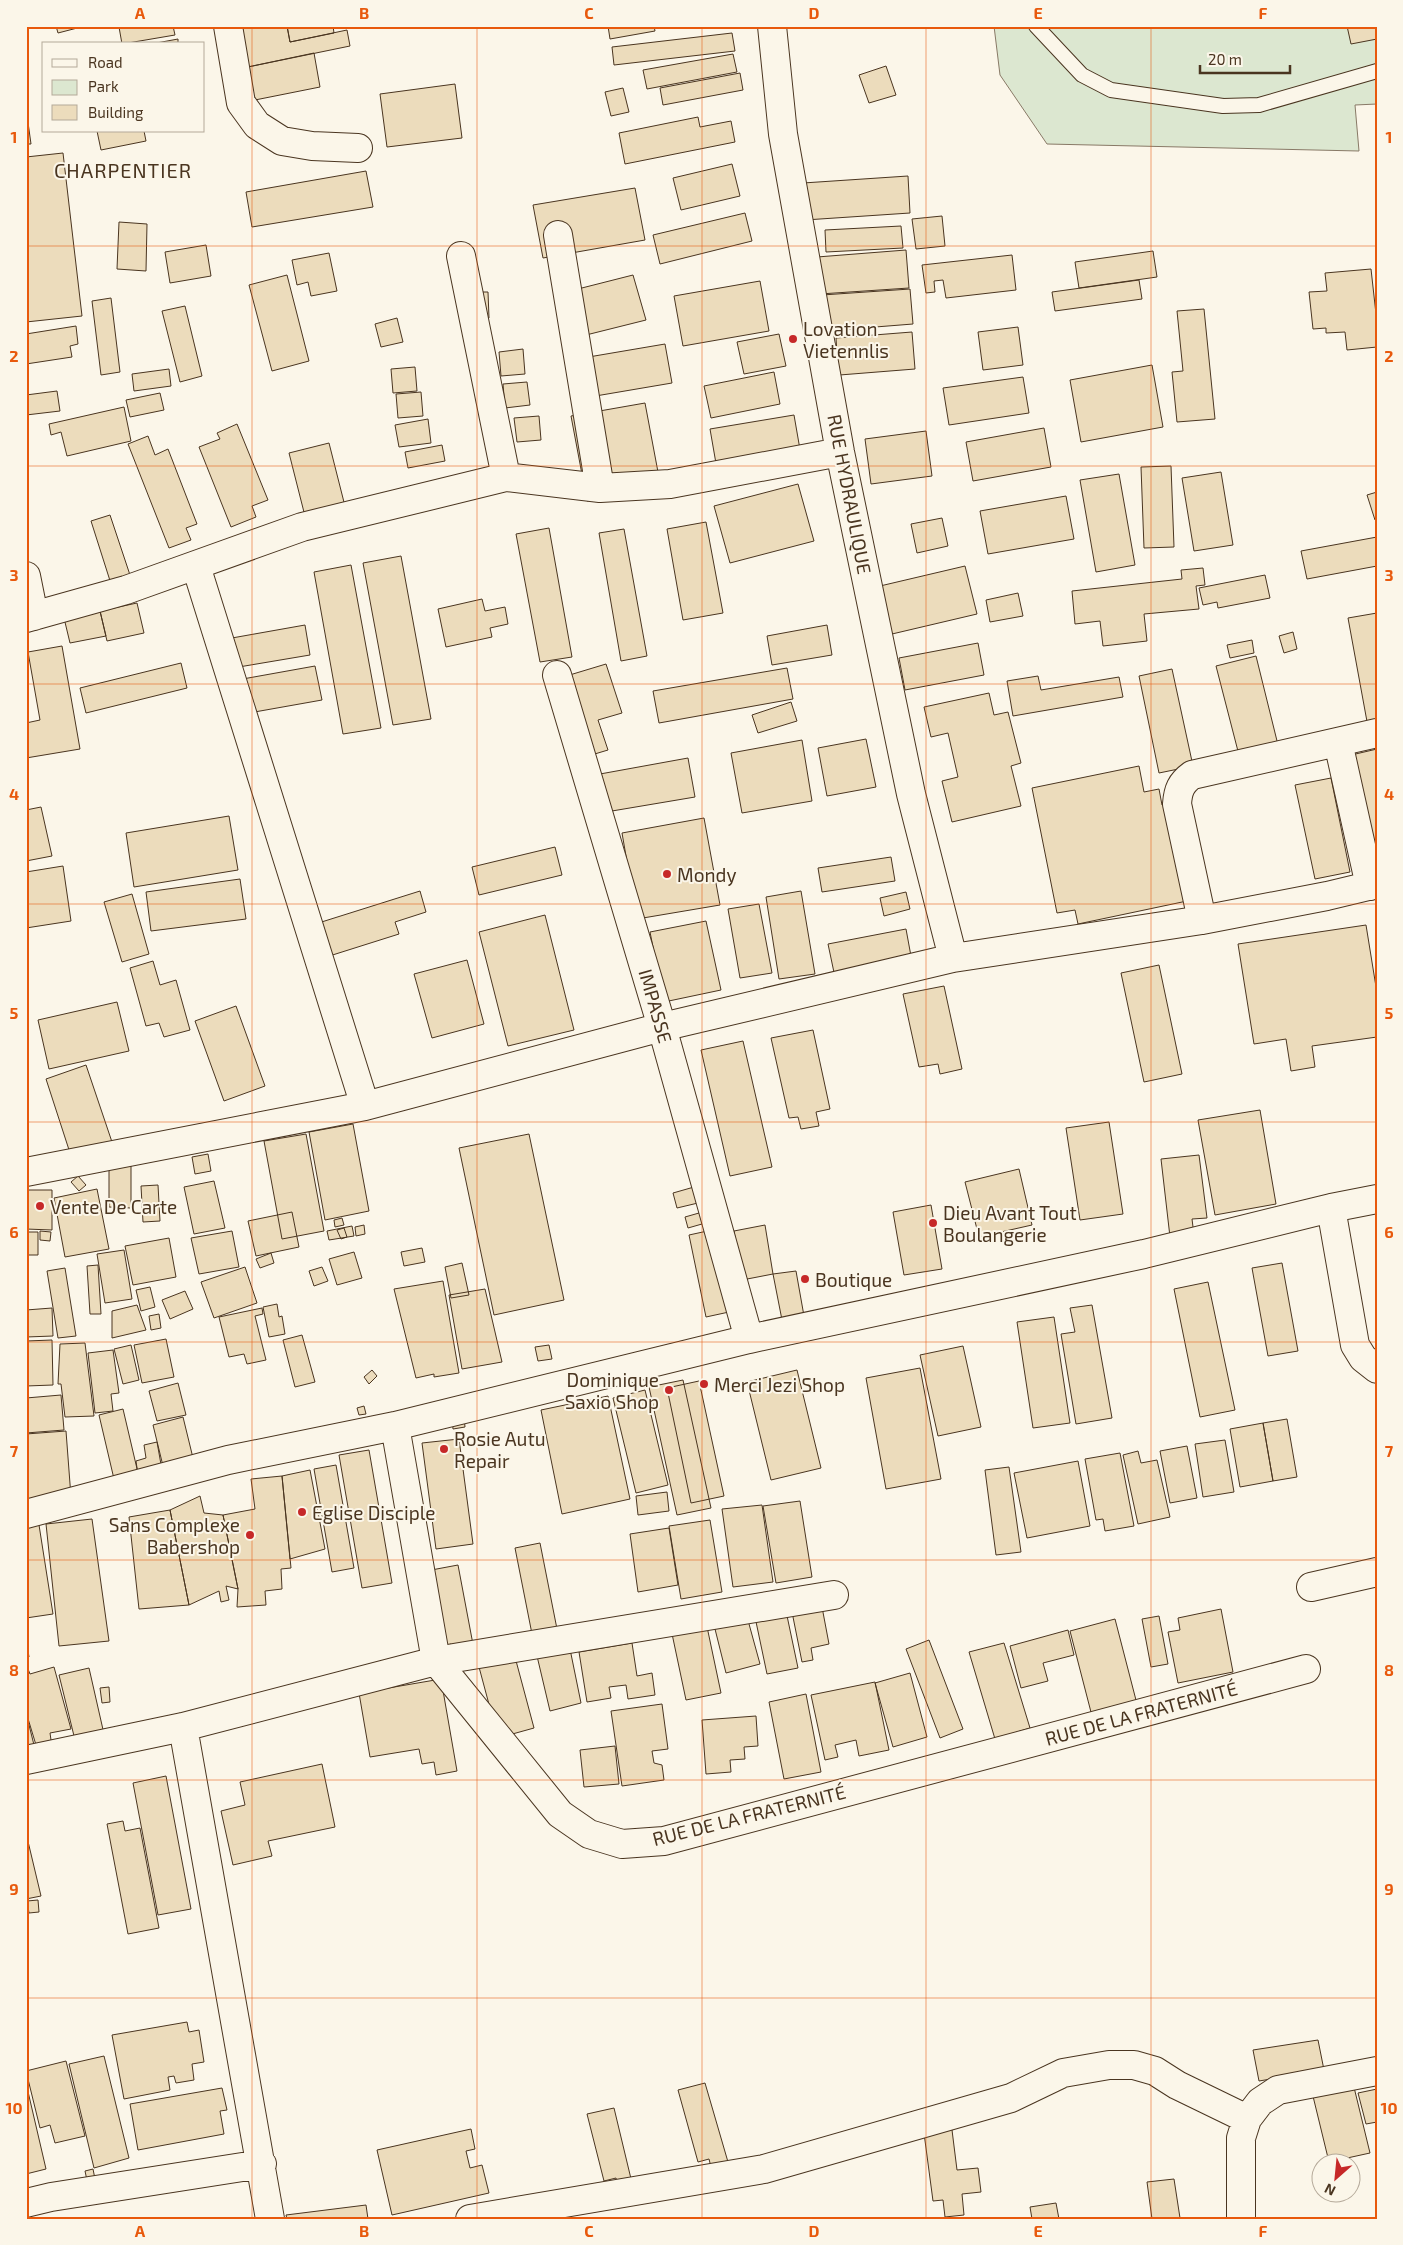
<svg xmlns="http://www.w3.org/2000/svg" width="1403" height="2245" font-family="'Exo 2',sans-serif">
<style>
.green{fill:#dce7d0;stroke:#887966}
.building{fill:#ecdcbc;stroke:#4a3520}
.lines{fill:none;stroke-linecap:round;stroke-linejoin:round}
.lane-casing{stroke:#4a3520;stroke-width:16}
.street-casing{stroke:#4a3520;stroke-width:30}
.lane{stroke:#fbf6e9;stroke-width:14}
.street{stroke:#fbf6e9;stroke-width:28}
.grid{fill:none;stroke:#e8590c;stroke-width:1;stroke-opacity:0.55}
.poi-dot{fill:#c62828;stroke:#fbf6e9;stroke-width:2}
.labels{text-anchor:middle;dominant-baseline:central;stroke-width:4;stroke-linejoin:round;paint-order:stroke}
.poi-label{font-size:19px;fill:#4a3520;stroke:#fbf6e9;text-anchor:start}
.street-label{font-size:19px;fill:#4a3520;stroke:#fbf6e9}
.neighbourhood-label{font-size:20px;letter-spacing:1px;fill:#4a3520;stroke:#fbf6e9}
.neatline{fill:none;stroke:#e8590c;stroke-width:2}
.grid-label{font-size:16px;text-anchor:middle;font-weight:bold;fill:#e8590c}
</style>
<rect width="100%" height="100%" fill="#fbf6e9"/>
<path class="green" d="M994,26h383v78l-22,1 4,46 -312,-7 -47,-69z"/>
<path class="building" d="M56,26h29l-27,7z
M124,26h49l2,9 -53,9 -3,-17z
M247,26h40l3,16 57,-12 3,16 -107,22 -8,-39z
M287,26h46l1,7 -44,9z
M608,26h46l1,5 -45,8z
M1347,26h29l1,13 -26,5z
M732,33l3,18 -121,14 -2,-18z
M178,39v5h-27z
M314,53l6,34 -70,14 -7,-33z
M733,54l4,18 -90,17 -4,-19z
M886,66l10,29 -27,8 -10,-28z
M740,73l3,17 -80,15 -3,-17z
M455,84l7,54 -75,9 -7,-53z
M623,88l6,24 -18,4 -6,-24z
M26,108l5,36h-5z
M698,117l2,10 31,-6 4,21 -110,22 -6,-31z
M97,131h47l2,10 -45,9z
M63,153l19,163 -56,6v-165z
M732,164l8,32 -59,14 -8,-32z
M366,171l7,36 -121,20 -6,-35z
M908,176l2,37 -105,7 -2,-37z
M635,188l10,52 -102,18 -10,-53z
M745,213l7,28 -92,23 -7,-29z
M942,216l3,30 -29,3 -4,-30z
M119,222l28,2 -1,47 -29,-2z
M901,226l2,22 -77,4 -1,-22z
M206,245l5,31 -41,7 -5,-31z
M906,250l3,38 -89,6 -3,-37z
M1153,251l4,26 -78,11 -4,-26z
M329,253l8,38 -26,5 -3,-14 -11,3 -5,-25z
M1012,255l4,35 -70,8 -3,-18 -9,1 1,11 -9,1 -4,-28z
M1371,269l6,54v24l-30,3 -2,-18 -19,1v-5l-13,1 -4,-37 18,-1 -2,-18z
M287,275l22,86 -37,10 -23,-86z
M633,275l13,45 -64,16 -12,-45z
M1139,280l3,19 -87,12 -3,-19z
M760,281l9,50 -86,15 -9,-50z
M910,289l3,35 -88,7 -3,-36z
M467,292h21l1,26 -22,1z
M111,298l9,74 -19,3 -9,-74z
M185,306l17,70 -22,6 -18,-71z
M1204,309l11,110 -38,3 -5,-50 11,-1 -6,-60z
M397,318l6,24 -22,5 -6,-23z
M76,326l2,18 -8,2 2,11 -46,7v-30z
M1018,327l5,38 -40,5 -5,-38z
M912,332l3,37 -88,7 -1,-21 11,-1 -1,-16z
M779,334l7,32 -42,8 -7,-32z
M665,344l7,39 -100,17 -7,-39z
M523,349l2,25 -24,2 -2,-24z
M1152,365l11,62 -82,15 -11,-62z
M415,367l2,24 -24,2 -2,-24z
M169,369l2,17 -37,5 -2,-17z
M774,372l6,32 -69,14 -7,-32z
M1023,377l6,36 -80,12 -6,-37z
M527,382l3,23 -25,3 -2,-24z
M57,391l3,20 -34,4v-20z
M421,392l2,24 -25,2 -2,-24z
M160,393l4,17 -34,7 -4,-17z
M645,403l16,85 -74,13 -16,-85z
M124,407l7,34 -64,15 -6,-24 -10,3 -2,-11z
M794,415l8,46 -84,14 -8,-46z
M539,416l2,24 -24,2 -3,-24z
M428,419l3,24 -32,4 -4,-22z
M237,424l31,76 -16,6 4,11 -25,10 -32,-80 21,-8 -3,-6z
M1044,428l7,39 -78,14 -7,-39z
M926,431l6,45 -61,8 -6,-45z
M148,436l7,19 13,-6 29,75 -11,4 5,12 -22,8 -41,-104z
M329,443l19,75 -40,10 -19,-75z
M442,445l3,16 -37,7 -3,-16z
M1171,466l3,81 -30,1 -3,-81z
M1221,472l12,73 -39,6 -12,-73z
M1119,474l16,91 -39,7 -16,-92z
M798,484l16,57 -84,22 -16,-57z
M1377,492v28h-2l-8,-25z
M1066,496l8,43 -86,15 -8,-43z
M110,515l22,66 -20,6 -21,-66z
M942,518l6,28 -31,7 -6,-29z
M706,522l17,91 -40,7 -16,-91z
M549,528l23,129 -32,5 -24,-128z
M624,529l23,127 -26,5 -22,-128z
M1377,537v29l-70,13 -6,-28z
M401,556l30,163 -38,6 -30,-162z
M351,565l30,163 -38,6 -29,-162z
M965,566l12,48 -85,20 -12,-48z
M1203,568l2,17 -9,1 3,23 -55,5 3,27 -44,5 -3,-25 -25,3 -3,-33 110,-12 -1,-9z
M1265,575l5,23 -52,10 -1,-6 -14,3 -4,-17z
M1018,593l5,23 -33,6 -4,-22z
M482,599l3,12 20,-4 3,17 -18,4 2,9 -46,10 -8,-38z
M137,603l7,30 -37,8 -7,-30z
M100,611l6,25 -36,7 -6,-25z
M1377,613v113l-9,1 -20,-109z
M305,625l5,30 -89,15 -6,-29z
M827,625l5,30 -60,10 -5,-29z
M1293,632l4,17 -13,4 -5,-17z
M1252,640l2,13 -24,5 -3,-13z
M978,643l6,32 -79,15 -6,-32z
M62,646l18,103 -54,9v-35l14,-3 -12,-68z
M1256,656l23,93 -39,10 -24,-93z
M181,663l6,25 -101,25 -6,-25z
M606,664l16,49 -24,7 10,30 -20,6 -25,-79z
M315,666l7,34 -90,16 -6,-34z
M787,668l6,31 -134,24 -6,-32z
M1172,669l21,97 -34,7 -20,-97z
M1038,676l3,14 78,-13 4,20 -110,19 -6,-35z
M989,693l5,22 14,-3 13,51 -10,3 10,40 -69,16 -10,-41 16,-4 -10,-44 -17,4 -7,-30z
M791,702l6,19 -39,12 -6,-18z
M866,739l10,48 -49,9 -9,-48z
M802,740l10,61 -70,12 -11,-60z
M1377,749v124l-30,-117z
M688,758l7,39 -89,15 -6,-38z
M1139,766l5,26 15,-3 3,16 5,-1 20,97 -109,23 -3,-14 -18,3 -25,-125z
M1331,778l19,94 -35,7 -20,-94z
M41,807l11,49 -26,5v-51z
M229,816l9,54 -104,17 -8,-54z
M704,818l16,87 -83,14 -15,-86z
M555,847l7,28 -83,20 -7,-28z
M891,857l4,24 -73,11 -4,-24z
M63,866l8,55 -45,7v-56z
M240,879l6,40 -95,12 -5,-39z
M420,891l6,21 -31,10 4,12 -76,24 -11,-33z
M801,891l14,83 -36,5 -13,-82z
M906,892l4,17 -26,7 -4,-18z
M132,894l17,60 -27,8 -18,-60z
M759,904l13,69 -32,5 -12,-69z
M545,915l29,115 -66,16 -29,-114z
M706,921l15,69 -57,12 -14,-70z
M1366,925l11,68v44l-65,9 3,21 -24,4 -5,-32 -32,5 -16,-100z
M906,929l7,38 -77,15 -8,-38z
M467,960l17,64 -52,14 -18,-64z
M153,961l7,24 16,-5 14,50 -26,7 -5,-14 -13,3 -16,-58z
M1159,965l23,109 -38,8 -23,-109z
M944,986l18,83 -22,5 -2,-10 -19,3 -16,-73z
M117,1002l12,49 -80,18 -11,-49z
M236,1006l29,80 -41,15 -29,-80z
M813,1030l17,79 -14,3 3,14 -18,3 -3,-12 -9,1 -18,-80z
M743,1041l29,126 -42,9 -29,-126z
M86,1065l26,77 -41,14 -25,-77z
M1260,1110l16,94 -61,11 -17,-95z
M1109,1122l14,92 -43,6 -14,-92z
M353,1124l16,87 -44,9 -16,-88z
M306,1134l18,97 -42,8 -18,-98z
M529,1134l35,166 -70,15 -35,-167z
M208,1154l3,17 -16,3 -3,-17z
M1199,1155l8,63 -15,1 2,16 -24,2 -9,-78z
M109,1163h22v45l-22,-1z
M1019,1169l13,56 -53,12 -14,-55z
M78,1176l8,9 -7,6 -8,-9z
M214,1181l11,47 -31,6 -10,-47z
M158,1185l2,36 -17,1 -2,-36z
M694,1187l4,16 -21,5 -4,-15z
M97,1189l12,60 -44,8 -11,-59z
M26,1190h26v40l-26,-1z
M931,1205l11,64 -38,6 -11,-63z
M706,1211l3,11 -21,6 -3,-11z
M292,1212l7,35 -43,9 -8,-35z
M342,1218l2,7 -9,2 -1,-7z
M364,1225l1,9 -9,2 -1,-9z
M765,1225l8,49 -31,6 -8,-49z
M352,1226l2,10 -25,4 -2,-9z
M344,1228l3,9 -6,2 -4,-9z
M712,1230l17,82 -23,5 -17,-82z
M40,1231l11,1 -1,9 -10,-1z
M232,1231l7,36 -40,7 -8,-36z
M26,1232h12v23h-12z
M169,1238l7,39 -43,8 -8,-39z
M422,1248l3,14 -21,4 -3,-14z
M124,1250l8,49 -27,4 -8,-49z
M354,1252l8,26 -25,7 -8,-26z
M271,1253l3,10 -14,5 -4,-9z
M462,1263l7,32 -18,3 -6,-31z
M1282,1263l16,88 -30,5 -16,-88z
M98,1265l3,49h-11l-3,-48z
M245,1267l12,36 -43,15 -13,-36z
M322,1267l6,14 -14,5 -5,-15z
M65,1268l11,68 -18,2 -11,-67z
M796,1271l8,45 -22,4 -9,-46z
M443,1281l16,92 -25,4v-3l-18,4 -22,-89z
M1208,1282l27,128 -35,7 -26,-128z
M150,1287l5,20 -14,4 -5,-21z
M485,1289l17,73 -40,7 -13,-74z
M185,1291l8,18 -23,10 -8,-19z
M277,1304l2,13 3,-1 3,18 -16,3 -6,-30z
M137,1305l9,25 -34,8v-27z
M1092,1305l20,113 -36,6 -15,-90 14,-2 -5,-24z
M52,1308l1,28 -27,1v-27z
M262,1308l1,6 -8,2 11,44 -19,4 -3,-10 -15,3 -10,-40z
M159,1314l2,14 -10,2 -2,-14z
M1054,1317l16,106 -37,5 -16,-106z
M302,1335l13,47 -20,5 -12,-47z
M166,1339l8,38 -32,6 -8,-38z
M52,1340l1,45 -27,1v-45z
M85,1343l9,73 -29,1 -4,-33h-3l2,-40z
M131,1345l8,35 -16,4 -9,-35z
M549,1345l3,14 -14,2 -3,-14z
M963,1346l18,81 -43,9 -18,-81z
M113,1350l6,43 -8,1 2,17 -18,2 -7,-60z
M920,1368l21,111 -55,10 -20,-111z
M372,1370l5,6 -8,8 -5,-7z
M797,1370l24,98 -50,12 -24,-98z
M683,1380l28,128 -34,7 -28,-128z
M699,1381l25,115 -33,7 -24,-115z
M178,1383l8,32 -29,6 -8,-30z
M645,1390l23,95 -32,8 -23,-95z
M61,1395l3,35 -38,3v-35z
M608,1396l22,103 -68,15 -21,-104z
M364,1406l2,8 -7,1 -2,-7z
M123,1409l15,64 -24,6 -15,-64z
M183,1417l10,41 -30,8 -10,-41z
M464,1417l1,10 -12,2 -1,-11z
M1287,1419l10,58 -24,4 -10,-58z
M1263,1423l10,58 -33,6 -10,-58z
M66,1431l5,66 -45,3v-66z
M459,1439l14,105 -37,5 -14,-106z
M1225,1440l9,52 -31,5 -8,-53z
M157,1442l5,28 -24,5 -2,-14 10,-3 -2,-13z
M1187,1446l10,52 -27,5 -10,-52z
M369,1450l23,133 -30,5 -23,-133z
M1138,1451l3,12 16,-3 13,57 -32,7 -15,-69z
M1120,1453l14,73 -29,5 -2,-12 -7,1 -11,-61z
M1078,1461l12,65 -63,12 -13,-65z
M336,1465l18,103 -22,4 -18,-103z
M1009,1467l12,85 -25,3 -11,-85z
M310,1470l15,79 -35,10 -8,-83z
M282,1476l9,92 -10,1 1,20 -17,2 1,14 -29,2 1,-18 -15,-74 32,-6 -4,-30z
M667,1492l2,19 -31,4 -2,-19z
M200,1496l4,17 19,2 15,74 -12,-3 3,14 -8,2 -2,-11 -30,14 -19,-95z
M800,1501l12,76 -36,6 -13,-77z
M762,1505l11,77 -40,5 -11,-78z
M170,1510l19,95 -50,4 -10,-92z
M92,1519l17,122 -50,5 -13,-122z
M710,1520l12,72 -41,7 -12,-73z
M39,1525l14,89 -27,4v-91z
M669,1528l9,57 -40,7 -8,-58z
M540,1543l17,86 -25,5 -17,-86z
M458,1565l17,90 -21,4 -3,-15 -10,3 -15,-76z
M822,1607l7,37 -18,4 2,12 -11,2 -10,-50z
M1221,1609l12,63 -55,11 -10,-51 12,-2 -2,-12z
M786,1611l12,57 -31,6 -12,-57z
M746,1613l14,51 -34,9 -13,-52z
M1159,1616l9,48 -17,3 -9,-48z
M1115,1619l22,85 -45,12 -22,-85z
M706,1622l15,71 -35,7 -15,-71z
M1068,1630l6,25 -31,8 5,18 -27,7 -11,-42z
M26,1639l3,18h-3z
M929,1640l34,89 -23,9 -34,-89z
M632,1643l5,33 15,-3 3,22 -27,4 -2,-14 -17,2 2,11 -24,4 -8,-50z
M1004,1643l26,85 -35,11 -26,-87z
M570,1649l11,54 -31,8 -13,-55z
M515,1657l19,71 -36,10 -19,-71z
M26,1664l4,10 24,-7 17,62 -21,4 2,14 -16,-2 -10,-33z
M89,1668l15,66 -29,6 -16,-65z
M910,1673l17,64 -34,10 -18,-64z
M441,1679l16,92 -21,4 -2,-13 -12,2 -3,-15 -49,8 -11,-64z
M875,1682l14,68 -30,6 -3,-16 -21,5 3,12 -13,3 -14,-65z
M109,1687l1,15 -8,1 -2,-15z
M806,1694l15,78 -37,7 -15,-77z
M662,1704l6,45 -16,2 2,12 8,2 2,15 -42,6 -11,-75z
M26,1713l8,32 -8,2z
M756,1716l2,30 -14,1 1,12 -15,1 1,12 -25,2 -4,-54z
M615,1746l4,38 -35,3 -4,-37z
M322,1764l13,63 -67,14 4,15 -39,9 -12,-54 24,-6 -5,-23z
M166,1776l25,133 -33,6 -25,-132z
M123,1821l2,10 15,-3 19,100 -31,6 -21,-110z
M26,1833l15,63 -15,3z
M38,1900l1,12 -10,1 -2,-12z
M187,2022l2,10 10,-2 5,32 -12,2 2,16 -18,3 -2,-7 -6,1 2,13 -46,9 -12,-64z
M1318,2040l6,30 -65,11 -6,-31z
M104,2056l25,102 -35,10 -25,-104z
M66,2061l19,75 -30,7 -5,-18 -10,3 -14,-57z
M1352,2079l18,74 -41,9 -18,-74z
M26,2083l20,86 -20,5z
M705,2083l23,79 -17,5 -2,-8 -11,3 -20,-72z
M222,2088l5,22 -7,1 4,23 -86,16 -8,-46z
M1377,2089v33l-11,2 -8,-31z
M614,2108l18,75 -14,3 -2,-8 -12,3 -17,-67z
M950,2114l7,56 21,-2 3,24 -19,2 2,21 -19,2 -2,-17 -10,1 -11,-83z
M471,2129l4,20 -9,2 4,17 12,-3 7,28 -97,22 -15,-65z
M93,2169l3,15 -8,1 -3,-14z
M1174,2179l6,39 -28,1 -5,-37z
M1056,2203l3,16h-27l-2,-12z
M366,2205l2,14h-81l-1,-4z"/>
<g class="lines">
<defs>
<path id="lane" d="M1036,26l46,49 29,15 112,16 36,-1 118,-34"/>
<path id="street" d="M228,26l13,77 16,22 25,16 30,5 46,2
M772,26l11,108 57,318 71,342 42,164
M558,235l42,253
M461,256l45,221
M196,566l169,540
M26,576l8,40
M26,618l100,-28 176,-63 204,-50 94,11 70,-4 170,-32
M557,675l105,352 87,312
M1338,742l32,144
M1202,920l-25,-116c1,-14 4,-21 15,-29l185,-42
M26,1172l339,-66 297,-79 291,-69 249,-38 125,-24 50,-12
M1331,1208l24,137 8,13 14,11
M395,1426l41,235 124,153 29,20 33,10 42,-3 642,-172
M26,1514l202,-54 167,-34 354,-87 395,-85 187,-46 46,-9
M1311,1587l66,-15
M183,1727l87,492
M26,1760l157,-33 253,-66 398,-66
M26,2203l25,-6 211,-33
M470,2219l294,-50 247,-71 52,-25 46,-8h25l21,6 22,14 70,34
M1241,2219v-81l6,-19 13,-17 18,-12 99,-19"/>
</defs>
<use href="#lane" class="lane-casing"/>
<use href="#street" class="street-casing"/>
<use href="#lane" class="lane"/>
<use href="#street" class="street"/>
</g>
<path class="grid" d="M252,26v2193M477,26v2193M702,26v2193M926,26v2193M1151,26v2193M26,246h1351M26,466h1351M26,684h1351M26,904h1351M26,1122h1351M26,1342h1351M26,1560h1351M26,1780h1351M26,1998h1351"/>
<g class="poi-dot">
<circle cx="793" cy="339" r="5"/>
<circle cx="667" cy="874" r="5"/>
<circle cx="40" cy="1206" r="5"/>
<circle cx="933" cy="1223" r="5"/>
<circle cx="805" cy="1279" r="5"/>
<circle cx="704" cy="1384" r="5"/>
<circle cx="669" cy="1390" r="5"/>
<circle cx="444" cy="1449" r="5"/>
<circle cx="302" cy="1512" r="5"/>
<circle cx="250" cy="1535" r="5"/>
</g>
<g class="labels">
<g class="poi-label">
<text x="803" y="328">Lovation<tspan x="803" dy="22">Vietennlis</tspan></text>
<text x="677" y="874">Mondy</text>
<text x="50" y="1206">Vente De Carte</text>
<text x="943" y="1212">Dieu Avant Tout<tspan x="943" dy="22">Boulangerie</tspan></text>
<text x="815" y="1279">Boutique</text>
<text x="659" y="1379" text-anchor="end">Dominique<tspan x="659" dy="22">Saxio Shop</tspan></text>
<text x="714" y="1384">Merci Jezi Shop</text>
<text x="454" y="1438">Rosie Autu<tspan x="454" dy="22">Repair</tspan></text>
<text x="312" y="1512">Eglise Disciple</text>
<text x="240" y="1524" text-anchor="end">Sans Complexe<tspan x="240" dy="22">Babershop</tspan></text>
</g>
<g class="street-label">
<text transform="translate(850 494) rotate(79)">RUE HYDRAULIQUE</text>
<text transform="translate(656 1006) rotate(74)">IMPASSE</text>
<text transform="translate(1141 1713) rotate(-15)">RUE DE LA FRATERNITÉ</text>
<text transform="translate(749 1815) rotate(-14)">RUE DE LA FRATERNITÉ</text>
</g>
<g class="neighbourhood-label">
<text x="123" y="170">CHARPENTIER</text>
</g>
</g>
<rect width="1403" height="2245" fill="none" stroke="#fbf6e9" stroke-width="55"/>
<rect x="42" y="42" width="162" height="90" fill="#fbf6e9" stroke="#b4a999"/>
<rect x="52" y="59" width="25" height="8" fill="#fbf6e9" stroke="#b4a999"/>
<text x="88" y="68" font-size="15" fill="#4a3520">Road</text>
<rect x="52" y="80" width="25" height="15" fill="#dce7d0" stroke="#b4a999"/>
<text x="88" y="92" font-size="15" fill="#4a3520">Park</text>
<rect x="52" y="105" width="25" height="15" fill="#ecdcbc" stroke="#b4a999"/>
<text x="88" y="118" font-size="15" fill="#4a3520">Building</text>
<g transform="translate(1336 2178) rotate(207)"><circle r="24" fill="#fbf6e9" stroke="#b4a999"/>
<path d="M0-4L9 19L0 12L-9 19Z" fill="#c62828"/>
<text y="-8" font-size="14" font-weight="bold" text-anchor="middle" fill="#4a3520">N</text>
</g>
<path d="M1200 65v8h90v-8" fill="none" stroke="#4a3520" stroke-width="2.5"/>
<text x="1208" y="65" font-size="15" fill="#4a3520" stroke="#fbf6e9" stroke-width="4" paint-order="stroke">20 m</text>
<rect x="28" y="28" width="1348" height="2190" class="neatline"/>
<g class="grid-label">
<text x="140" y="19">A</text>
<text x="364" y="19">B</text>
<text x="589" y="19">C</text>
<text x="814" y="19">D</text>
<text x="1038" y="19">E</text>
<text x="1263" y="19">F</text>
<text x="14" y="143">1</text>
<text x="1389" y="143">1</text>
<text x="14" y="362">2</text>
<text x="1389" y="362">2</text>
<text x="14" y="581">3</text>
<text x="1389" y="581">3</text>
<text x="14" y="800">4</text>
<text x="1389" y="800">4</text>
<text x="14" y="1019">5</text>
<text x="1389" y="1019">5</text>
<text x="14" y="1238">6</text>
<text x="1389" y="1238">6</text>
<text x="14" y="1457">7</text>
<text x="1389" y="1457">7</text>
<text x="14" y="1676">8</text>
<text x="1389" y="1676">8</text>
<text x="14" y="1895">9</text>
<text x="1389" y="1895">9</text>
<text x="14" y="2114">10</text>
<text x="1389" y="2114">10</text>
<text x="140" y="2237">A</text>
<text x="364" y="2237">B</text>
<text x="589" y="2237">C</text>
<text x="814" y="2237">D</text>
<text x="1038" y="2237">E</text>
<text x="1263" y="2237">F</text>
</g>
</svg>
